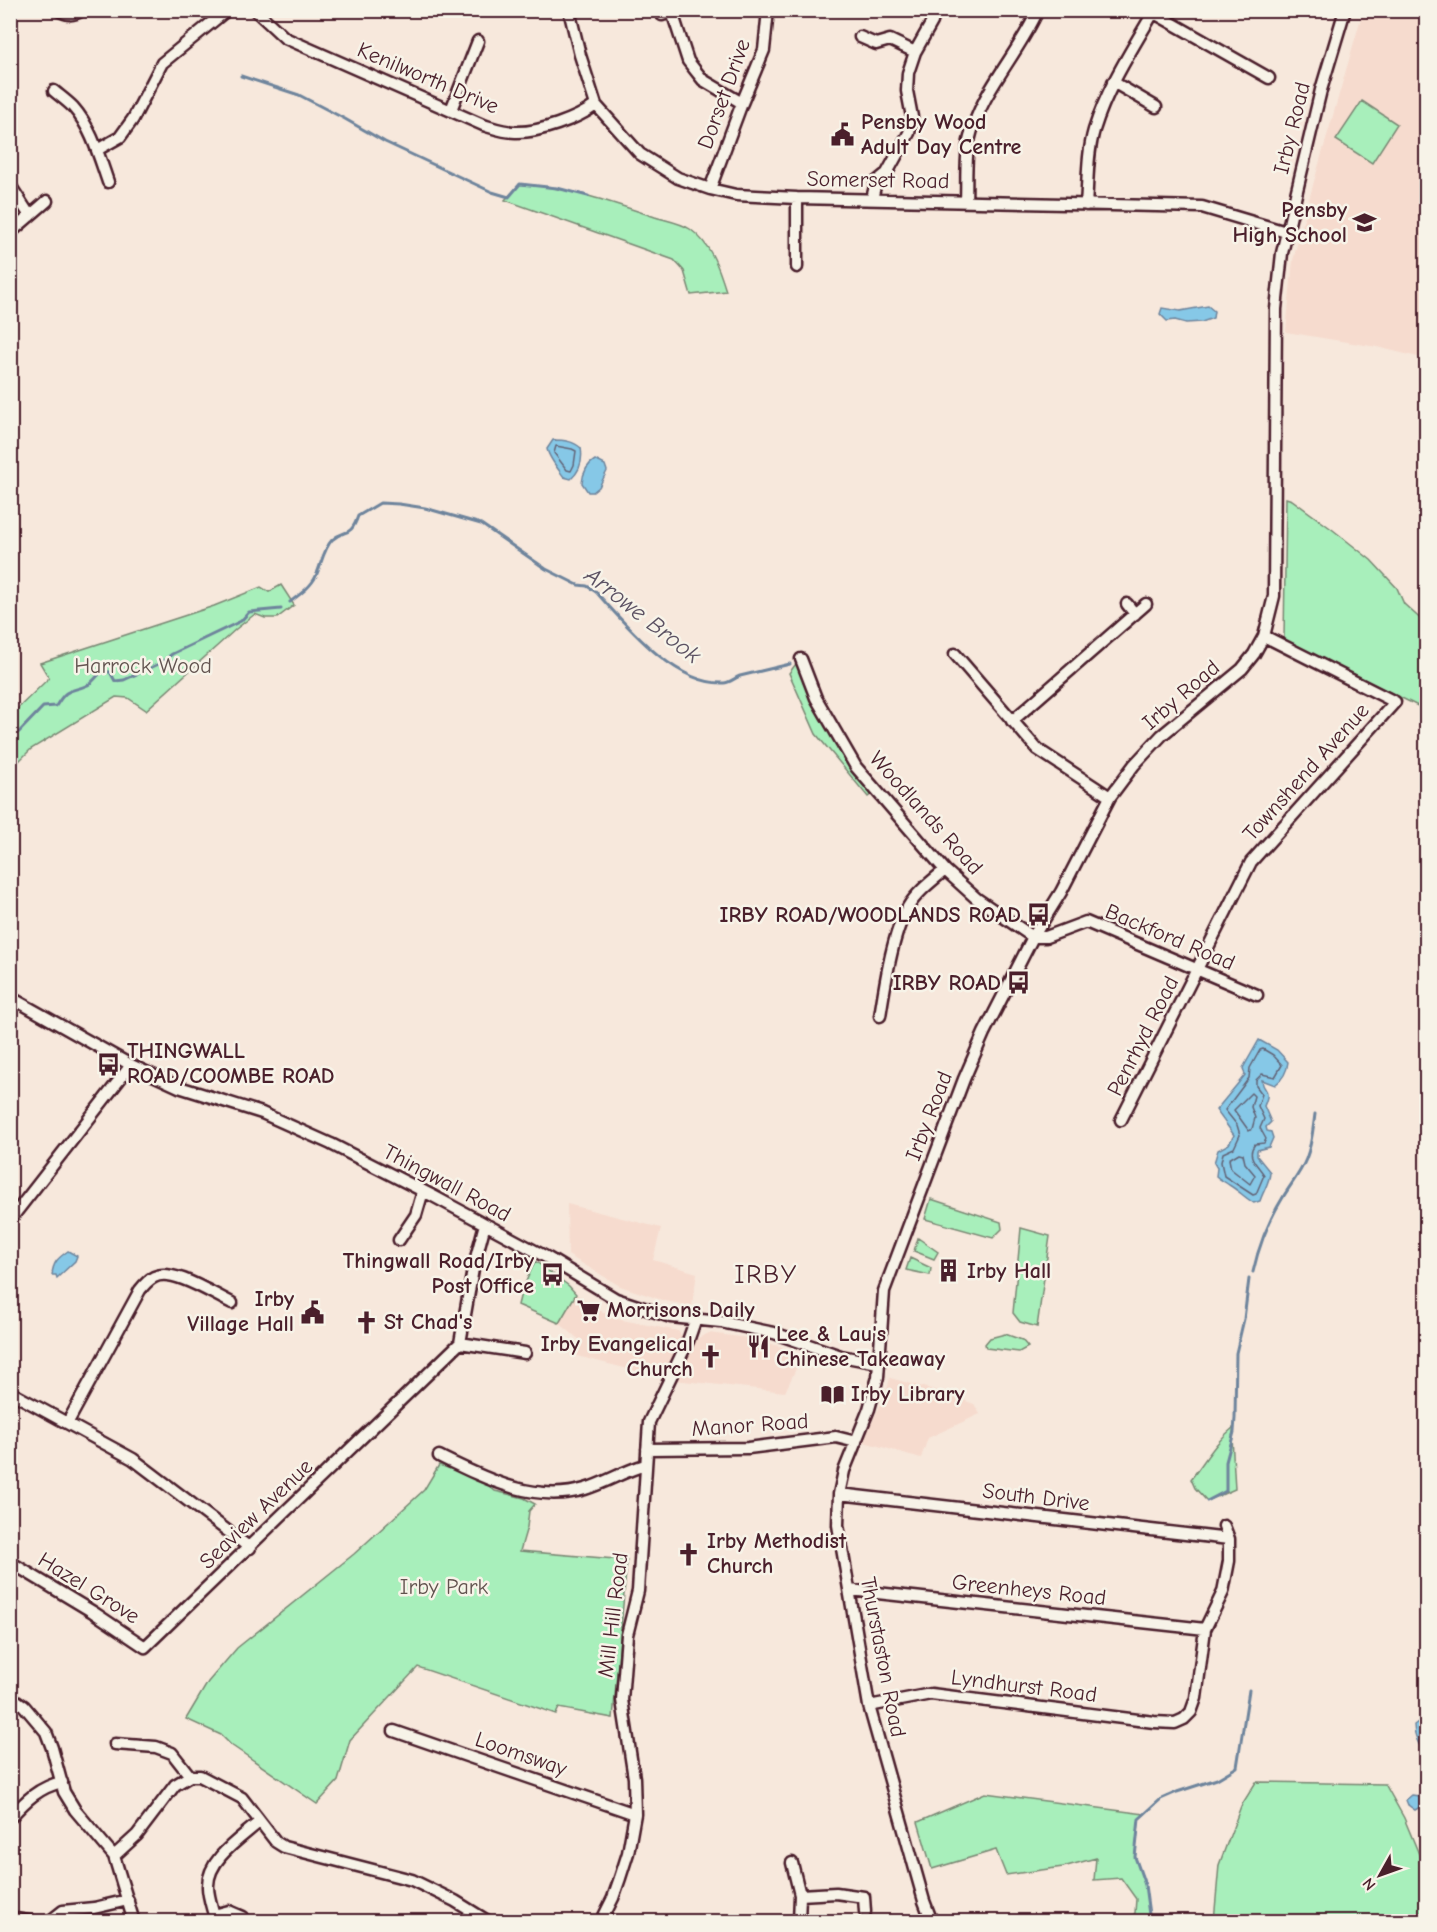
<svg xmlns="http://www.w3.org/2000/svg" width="1437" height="1932" font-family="'Comic Neue',sans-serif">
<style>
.built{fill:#f6dbce}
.green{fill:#a8efbb;stroke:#798773;stroke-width:1.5}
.water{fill:#86c8e7;stroke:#6e849c;stroke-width:1.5}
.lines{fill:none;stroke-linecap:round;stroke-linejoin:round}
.shore{stroke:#626376;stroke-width:1.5}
.stream{stroke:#6e849c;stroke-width:3}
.minor-casing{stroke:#4a1f2b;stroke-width:15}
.minor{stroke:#f7f3e8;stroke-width:10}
.labels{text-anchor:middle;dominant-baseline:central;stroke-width:5;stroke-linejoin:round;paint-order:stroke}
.street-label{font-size:22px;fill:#4a1f2b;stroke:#f7f3e8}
.poi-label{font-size:22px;font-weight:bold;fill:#4a1f2b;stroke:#f7f3e8;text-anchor:start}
.park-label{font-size:22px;fill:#62534f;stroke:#f7f3e8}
.water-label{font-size:24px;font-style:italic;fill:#5c5263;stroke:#f7f3e8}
.quarter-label{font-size:26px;letter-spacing:1.5px;fill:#4a1f2b;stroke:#f7f3e8}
</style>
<rect width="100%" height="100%" fill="#f7e8dc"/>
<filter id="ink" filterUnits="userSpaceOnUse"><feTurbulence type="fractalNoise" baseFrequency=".0167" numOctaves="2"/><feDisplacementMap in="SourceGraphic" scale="12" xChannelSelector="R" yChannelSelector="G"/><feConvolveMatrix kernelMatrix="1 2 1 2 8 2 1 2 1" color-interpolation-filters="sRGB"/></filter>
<g filter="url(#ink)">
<path class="built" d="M1363,11h63v348l-49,-12 -91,-15 7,-72 20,-75z
M567,1204l94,24 -8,32 44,13 -5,33 -27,-5 -45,-15 -52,-31z
M576,1294l36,24 66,13 6,8 -20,39 -87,-22 5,-14 -23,-19z
M709,1333l39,5 31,8 23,10 -16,34 -1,2 -111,-12 20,-37 4,-5z
M890,1378l48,13 36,13 6,10 -52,24 -7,20 -57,-16 6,-16 16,-32z"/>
<path class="green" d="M1362,101l35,23 -25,39 -36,-23z
M520,184c47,3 91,18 135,33 10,3 26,6 35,12 21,15 29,39 36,62l-35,4 -7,-24 -10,-11 -169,-60z
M1286,498l6,2 41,30 38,30 26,28 7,16 22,20v86l-142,-70z
M281,585l13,20 -17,13h-12l-10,-4 -19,15 -90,81 -18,-12 -12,-1 -85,52 -20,20v-54l38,-37 -9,-15 174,-57 47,-19 8,5z
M799,660l12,42 62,91 -5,4 -52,-63 -27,-61z
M931,1199l70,23 1,7 -9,9 -68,-19z
M1021,1228l29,8 -13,91 -17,-5 -7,-9z
M918,1238l20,14 -4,7 -20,-8z
M910,1258l21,10 -1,7 -24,-5z
M535,1261l34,25 7,8 -17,29 -41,-18 3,-12z
M1005,1334l17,6 6,7 -9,5 -33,-4 -1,-4 5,-6z
M1234,1427l-2,10 3,52 -28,12 -12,-13 -4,-9c14,-18 25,-38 43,-52z
M439,1465l42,14 14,12 29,7 11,6 -6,7 -2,16 -7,24 107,9 -14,158 -54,-10 -3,6 -138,-47 -68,73 -12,41 -21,23 -86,-59 -10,-10 -35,-16 22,-37 29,-34 117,-94 70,-64z
M1256,1782l129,2 19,34 22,53v50h-212l5,-56 22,-59z
M985,1793l160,21 -6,5 -4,38 10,28 5,36h-21l6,-8 1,-14 -15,-21 -27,2 2,-22 -33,9 -57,8 -10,-25 -64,19 -14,-47z"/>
<path class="water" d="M1208,306l6,5 -1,7 -11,4 -16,1 -11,-3 -8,1 -7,-7 2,-6 18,3z
M553,440c11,0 20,1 28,8 2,12 -1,23 -10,31l-7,-2c-6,-8 -15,-19 -17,-28z
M595,460l10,5 2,6 -8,16 -6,5h-5l-6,-9c1,-10 4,-18 13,-23z
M1259,1040l18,10 11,12c-1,10 -5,17 -13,23l-13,-5c1,13 10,7 2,26l7,16 -5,5 1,4 4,1 2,6 -4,9 -12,3v6l13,16c0,10 -7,19 -10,29l-6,2c-9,-5 -16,-13 -25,-18 -5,-4 -8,-4 -13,-9l1,-8 -3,-5 4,-13 11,-6 5,-9 -18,-25 29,-35 -2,-7z
M68,1251l9,5 -2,5 -18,17 -1,-3h-4c1,-13 6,-17 16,-24z
M1426,1716v36c-8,-6 -12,-17 -12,-27z
M1412,1795l14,2 -1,9 -5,1 -5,3 -7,-5 -2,-5z"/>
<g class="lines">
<path class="shore" d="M556,446l16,3 4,2 -2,14 -3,6 -4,-1 -13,-17z
M1263,1049l10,6 9,10 -7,12 -13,-3 -6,6v6l6,8 -4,12 6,13 -4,9 6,11 -2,4 -9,1c-10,12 3,21 9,31l-8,19 -3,1 -29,-19 -3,-14 2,-9 11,-5 6,-13 -3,-10 -12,-15 24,-32 1,-10 10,-18z
M1251,1093l3,3 -3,11 4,11 -3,11 -3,2 -15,-21z
M1239,1153l4,1 2,9 10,12 -5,9 -19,-15 -2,-10z"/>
<path class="stream" d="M241,76l58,19 46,24 40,23 107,50 17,5 11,-13 37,4 31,8
M290,602c9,-7 21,-15 26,-26 5,-11 8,-28 16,-36 13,-12 18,-1 26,-24l22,-13 19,1 26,4 56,16 65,45 32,16 9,1 9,6c30,33 79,93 128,91 5,0 11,-5 16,-7 17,-4 33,-8 50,-12
M10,735l9,-3 24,-25 13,-1c12,-20 14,-13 32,-21 5,-3 10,-10 14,-14l8,1 5,9 9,-1 37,-17 11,-9 69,-33 8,-9 32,-3
M1253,1272c6,-27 15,-50 29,-73 8,-14 18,-25 24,-40 6,-15 7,-30 9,-45
M1207,1501l19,-10v-29l8,-30 1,-14 1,-65 8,-34 5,-40
M1150,1922l-5,-37 -10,-28 4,-38 22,-20 16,-7 40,-13 20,-12 12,-77"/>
<defs>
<path id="minor" d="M58,10c9,5 15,6 24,0
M255,10l30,28 198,87c10,3 21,7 32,7 24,1 62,-13 81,-27
M569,10l11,45 16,50 44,49 38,24 32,11 26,6 61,3 405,9 84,25
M1149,10l120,68
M662,15l10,-3 16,49 7,9 8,10 39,23
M860,37l16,7 14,-4 25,12
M1113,82l43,25
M54,91c6,5 13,10 19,16 18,20 26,49 35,75
M451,110l27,-69
M97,150l23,-13 13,-18 29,-56 65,-53
M10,185l20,31
M710,189l32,-86 22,-53 4,-40
M797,198v69
M872,199l4,-17 11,-9 22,-40 3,-16 -5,-26 1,-18 7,-21 17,-30 3,-12
M966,201c1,-20 -1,-42 3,-60 11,-49 49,-86 69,-131
M1086,205c2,-25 1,-51 8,-75 13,-42 37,-79 59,-117
M10,233l37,-32
M1127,604l8,10
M955,654l82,95 73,48
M801,659l15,39 40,69 89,103 32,29 56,38h13l40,-15 171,73
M1012,721l134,-117
M10,997l121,68 48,22 83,26 69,31 102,52 115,62 68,41 55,18 50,5 53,11 67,23 37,7
M880,1016c5,-31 12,-82 28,-109 9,-15 24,-26 37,-37
M1121,1120l130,-258 144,-160 -131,-66
M10,1220l121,-155
M399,1240l17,-25 7,-24
M460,1343l65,10
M10,1392l123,67 117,89
M68,1422l72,-132c4,-5 8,-10 14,-13 19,-10 60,18 78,26
M647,1449l101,-1 88,-11 20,5
M439,1456c45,22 95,48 146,33 20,-6 39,-18 60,-24
M839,1494l390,45
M10,1562l83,50 52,35 315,-304 13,-74 12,-45
M850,1590l355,39
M10,1696l14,10 22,26 6,16 12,44 11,18 39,46 20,66
M869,1706l62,-12 223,28 21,1 9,-4 7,-7 5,-14 9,-69 18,-37 6,-31v-22l-5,-13
M394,1731l241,83
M115,1744l41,3 16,6 18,23
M10,1818c15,-17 29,-31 52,-36
M114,1856l23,-21 38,-50 15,-9h10l42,22 34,44 8,5 128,33 43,21 34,21
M792,1863l8,32 -1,27
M800,1895l36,-2 28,4 1,15
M214,1915l15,-4 14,6
M10,1918l23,4
M49,1922l14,-11 31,-3 34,-8
M211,1922l3,-7c-2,-8 -6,-19 -6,-28 -1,-28 33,-49 51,-65
M601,1922l12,-24 7,-20 8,-25 7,-39 -1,-36 -12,-78 5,-65 11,-44 11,-169 39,-81 8,-23
M932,1922l-8,-21 -55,-195 -31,-181 1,-31 5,-23 25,-62 9,-32 6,-86 80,-212 20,-46 49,-96 28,-45 49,-95 24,-32 28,-30 80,-66 12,-15 10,-18 10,-40 2,-287 6,-56 39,-163 24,-80"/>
</defs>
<use href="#minor" class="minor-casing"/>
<use href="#minor" class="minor"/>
</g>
</g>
<defs>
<symbol id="civic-bare" viewBox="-9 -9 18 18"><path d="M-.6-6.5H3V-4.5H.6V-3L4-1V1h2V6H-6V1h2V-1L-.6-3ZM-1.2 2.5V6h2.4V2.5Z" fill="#4a1f2b" stroke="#f7f3e8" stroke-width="2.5" paint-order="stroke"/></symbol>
<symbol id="school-bare" viewBox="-9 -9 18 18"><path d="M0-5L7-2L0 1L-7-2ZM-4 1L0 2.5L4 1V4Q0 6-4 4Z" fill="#4a1f2b" stroke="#f7f3e8" stroke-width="2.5" paint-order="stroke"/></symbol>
<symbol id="bus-bare" viewBox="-9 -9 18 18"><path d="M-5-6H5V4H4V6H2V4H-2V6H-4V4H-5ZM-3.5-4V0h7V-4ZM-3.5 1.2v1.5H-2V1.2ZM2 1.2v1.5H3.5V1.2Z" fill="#4a1f2b" stroke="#f7f3e8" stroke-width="2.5" paint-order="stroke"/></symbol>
<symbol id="building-bare" viewBox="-9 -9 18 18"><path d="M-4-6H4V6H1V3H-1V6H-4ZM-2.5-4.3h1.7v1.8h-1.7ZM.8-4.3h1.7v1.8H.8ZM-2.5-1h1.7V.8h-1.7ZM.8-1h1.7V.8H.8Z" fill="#4a1f2b" stroke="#f7f3e8" stroke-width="2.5" paint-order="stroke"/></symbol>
<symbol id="supermarket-bare" viewBox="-9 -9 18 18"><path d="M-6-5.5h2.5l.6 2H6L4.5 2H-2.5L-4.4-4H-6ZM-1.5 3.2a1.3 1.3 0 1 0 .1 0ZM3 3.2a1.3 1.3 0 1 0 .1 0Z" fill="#4a1f2b" stroke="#f7f3e8" stroke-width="2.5" paint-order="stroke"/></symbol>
<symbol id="church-bare" viewBox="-9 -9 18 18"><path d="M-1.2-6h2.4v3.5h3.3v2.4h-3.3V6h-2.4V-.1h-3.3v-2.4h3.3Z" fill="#4a1f2b" stroke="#f7f3e8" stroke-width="2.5" paint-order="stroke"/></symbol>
<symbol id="restaurant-bare" viewBox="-9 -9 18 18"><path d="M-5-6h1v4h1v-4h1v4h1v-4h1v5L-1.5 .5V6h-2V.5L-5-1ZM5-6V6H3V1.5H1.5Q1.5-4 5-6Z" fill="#4a1f2b" stroke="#f7f3e8" stroke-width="2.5" paint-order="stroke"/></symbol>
<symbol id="library-bare" viewBox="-9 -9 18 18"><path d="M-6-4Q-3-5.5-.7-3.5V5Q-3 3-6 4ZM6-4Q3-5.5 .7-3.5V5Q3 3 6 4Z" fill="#4a1f2b" stroke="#f7f3e8" stroke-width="2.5" paint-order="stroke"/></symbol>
</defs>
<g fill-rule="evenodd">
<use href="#civic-bare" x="826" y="118" width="33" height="33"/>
<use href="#school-bare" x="1348" y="206" width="33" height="33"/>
<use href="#bus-bare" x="1022" y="898" width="33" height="33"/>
<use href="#bus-bare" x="1002" y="966" width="33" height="33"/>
<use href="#bus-bare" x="92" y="1048" width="33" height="33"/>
<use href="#building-bare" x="932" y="1254" width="33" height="33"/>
<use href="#bus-bare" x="536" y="1258" width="33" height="33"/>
<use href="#supermarket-bare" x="572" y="1294" width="33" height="33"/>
<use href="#civic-bare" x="296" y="1296" width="33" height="33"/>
<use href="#church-bare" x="350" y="1306" width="33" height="33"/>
<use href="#restaurant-bare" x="742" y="1330" width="33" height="33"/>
<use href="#church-bare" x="694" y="1340" width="33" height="33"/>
<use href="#library-bare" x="816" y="1378" width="33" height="33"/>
<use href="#church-bare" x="672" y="1538" width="33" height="33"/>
</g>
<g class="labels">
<g class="street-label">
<text transform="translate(428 78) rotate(23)">Kenilworth Drive</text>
<text transform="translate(724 94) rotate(-70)">Dorset Drive</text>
<text transform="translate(1292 128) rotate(-76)">Irby Road</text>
<text transform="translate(878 180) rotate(1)">Somerset Road</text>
<text transform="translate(1181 695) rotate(-41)">Irby Road</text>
<text transform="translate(1306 772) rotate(-48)">Townshend Avenue</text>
<text transform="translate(926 813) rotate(48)">Woodlands Road</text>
<text transform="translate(1170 937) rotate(23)">Backford Road</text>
<text transform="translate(1143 1036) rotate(-63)">Penrhyd Road</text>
<text transform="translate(929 1116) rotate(-69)">Irby Road</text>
<text transform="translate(447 1183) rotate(28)">Thingwall Road</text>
<text transform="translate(750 1425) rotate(-4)">Manor Road</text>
<text transform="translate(1036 1497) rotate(7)">South Drive</text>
<text transform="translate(256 1514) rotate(-44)">Seaview Avenue</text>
<text transform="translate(89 1588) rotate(32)">Hazel Grove</text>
<text transform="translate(1029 1590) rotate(6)">Greenheys Road</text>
<text transform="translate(613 1615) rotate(-83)">Mill Hill Road</text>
<text transform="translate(883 1657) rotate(79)">Thurstaston Road</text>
<text transform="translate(1024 1686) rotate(7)">Lyndhurst Road</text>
<text transform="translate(521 1754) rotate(19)">Loomsway</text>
</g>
<g class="poi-label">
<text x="861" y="122">Pensby Wood<tspan x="861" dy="25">Adult Day Centre</tspan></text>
<text x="1347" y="210" text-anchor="end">Pensby<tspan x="1347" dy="25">High School</tspan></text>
<text x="1021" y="915" text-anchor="end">IRBY ROAD/WOODLANDS ROAD</text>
<text x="1001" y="983" text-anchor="end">IRBY ROAD</text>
<text x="127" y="1051">THINGWALL<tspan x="127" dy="25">ROAD/COOMBE ROAD</tspan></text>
<text x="534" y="1261" text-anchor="end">Thingwall Road/Irby<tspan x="534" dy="25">Post Office</tspan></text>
<text x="967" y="1271">Irby Hall</text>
<text x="294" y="1299" text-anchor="end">Irby<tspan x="294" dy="25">Village Hall</tspan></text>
<text x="607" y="1310">Morrisons Daily</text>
<text x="384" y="1322">St Chad's</text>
<text x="776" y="1334">Lee &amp; Lau's<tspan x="776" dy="25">Chinese Takeaway</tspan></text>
<text x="693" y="1344" text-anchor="end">Irby Evangelical<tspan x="693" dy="25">Church</tspan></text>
<text x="851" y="1394">Irby Library</text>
<text x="707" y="1541">Irby Methodist<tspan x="707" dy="25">Church</tspan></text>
</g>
<g class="park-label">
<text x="143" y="666">Harrock Wood</text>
<text x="444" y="1587">Irby Park</text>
</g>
<g class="water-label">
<text transform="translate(643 615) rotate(38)">Arrowe Brook</text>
</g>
<g class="quarter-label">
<text x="766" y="1275">IRBY</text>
</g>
</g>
<rect width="1437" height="1932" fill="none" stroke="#f7f3e8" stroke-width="36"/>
<rect x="18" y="18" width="1401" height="1896" fill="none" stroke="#4a1f2b" stroke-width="2" filter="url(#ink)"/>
<g transform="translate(1380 1875) rotate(230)" stroke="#f7f3e8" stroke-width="4.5" paint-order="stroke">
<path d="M0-4.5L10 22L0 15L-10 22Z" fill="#4a1f2b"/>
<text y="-9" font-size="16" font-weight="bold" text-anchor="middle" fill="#4a1f2b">N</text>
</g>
</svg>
